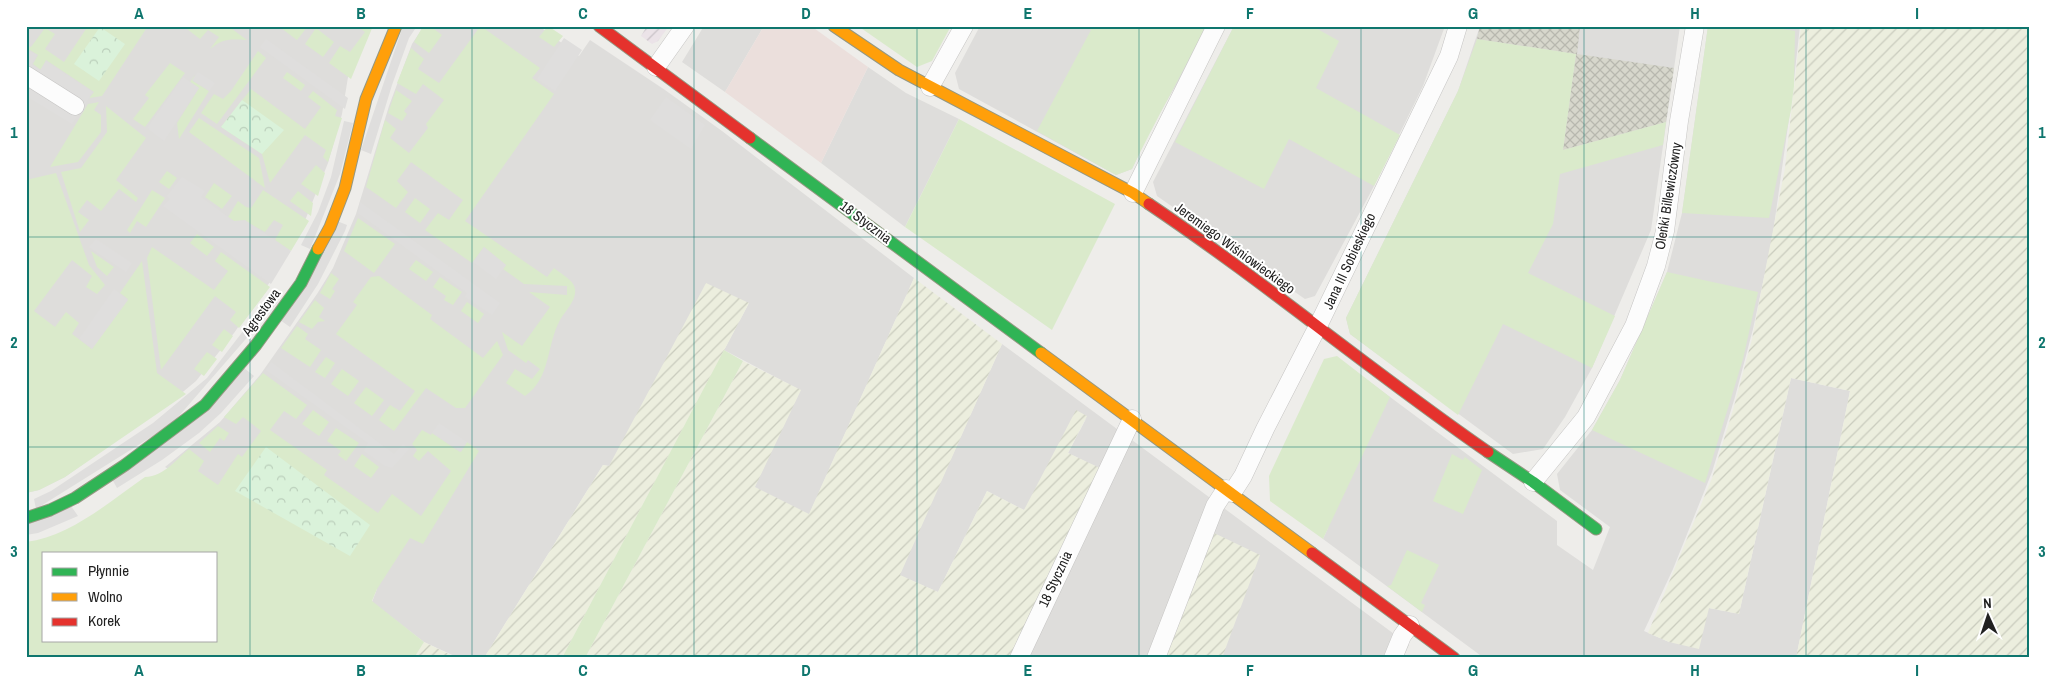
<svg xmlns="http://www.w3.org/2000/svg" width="2056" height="684" font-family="'Archivo Narrow',sans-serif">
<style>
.residential{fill:#dedddb}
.commercial{fill:#ebdfdc}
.industrial{fill:url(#industrial-furrows)}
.construction{fill:url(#construction-cross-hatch)}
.farmland{fill:url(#farmland-furrows)}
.grass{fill:#daeacb;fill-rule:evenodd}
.park{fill:url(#park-crowns)}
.parking{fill:#dfdedd}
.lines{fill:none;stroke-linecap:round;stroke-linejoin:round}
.street-casing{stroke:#c6c5c4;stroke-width:19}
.fast-casing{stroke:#959882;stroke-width:13}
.slow-casing{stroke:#959882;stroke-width:13}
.jam-casing{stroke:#959882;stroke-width:13}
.street{stroke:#fcfcfc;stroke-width:18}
.fast{stroke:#30b455;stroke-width:11}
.slow{stroke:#ff9f0a;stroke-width:11}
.jam{stroke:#e5322d;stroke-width:11}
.grid{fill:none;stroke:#0f766e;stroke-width:1;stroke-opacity:0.55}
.labels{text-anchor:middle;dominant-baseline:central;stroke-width:4;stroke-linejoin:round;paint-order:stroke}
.street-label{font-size:14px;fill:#212121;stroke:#fff}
.neatline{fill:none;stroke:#0f766e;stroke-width:2}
.grid-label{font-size:16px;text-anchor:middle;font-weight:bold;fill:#0f766e}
</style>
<defs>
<pattern id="industrial-furrows" width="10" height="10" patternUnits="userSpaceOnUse" patternTransform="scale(1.25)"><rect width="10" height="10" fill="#ebe3e8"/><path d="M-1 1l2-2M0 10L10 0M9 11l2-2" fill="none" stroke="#c9c2c7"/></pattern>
<pattern id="construction-cross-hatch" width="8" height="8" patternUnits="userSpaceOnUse" patternTransform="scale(1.25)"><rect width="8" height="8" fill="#d7d7cc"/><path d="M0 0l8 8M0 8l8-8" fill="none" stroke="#b8b8af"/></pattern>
<pattern id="farmland-furrows" width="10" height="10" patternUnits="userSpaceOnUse" patternTransform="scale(1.25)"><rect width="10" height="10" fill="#eceede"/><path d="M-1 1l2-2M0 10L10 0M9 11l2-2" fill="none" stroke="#caccbe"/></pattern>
<pattern id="park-crowns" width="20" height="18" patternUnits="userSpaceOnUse" patternTransform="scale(1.25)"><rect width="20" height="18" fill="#daf2da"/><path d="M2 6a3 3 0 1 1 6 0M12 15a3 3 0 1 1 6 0" fill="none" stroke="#bbcfbb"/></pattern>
</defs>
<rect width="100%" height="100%" fill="#eeedea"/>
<path class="residential" d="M26,26h344l-21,45 -7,43 -14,49 -26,65 -30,51 -38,54 -38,48 -18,15 -113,81 -26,13 -13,3z
M424,26h115l40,30 11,-16 75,50 57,41 192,147 -105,237 -55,-27 46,-98 -76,-40 25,-47 -140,163 -6,-1 -119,193h-25l-35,-16 -52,-40 5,-13 -212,-122 55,-45 40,-47 57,-81 16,-26 23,-54 33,-108 23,-62z
M704,26h60l-39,66 -43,-30z
M980,26h226l-27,54 -28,48 -19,41 -16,6 -157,-86 -4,-16z
M1234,26h211l-22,60 -49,100 -59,110 -10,3 -148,-103 -4,-14z
M1480,26h200l-29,204 -59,138 -27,49 -22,32 -30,5 -163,-120 -4,-16 112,-227z
M1708,26h92l-8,71 -20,143 -19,89 -18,68 -23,75 -39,97 -29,62 25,11 40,-34 30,6 52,-236 59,13 -54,267h-312l-161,-119 5,-11 19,-163 210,156v24l36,25 17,-43 -50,-37 -3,-16 35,-44 28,-50 47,-108 15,-59z
M868,67l38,26 53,26 -54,108 -84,-64z
M1002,344l407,301 -6,13h-390l88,-189 -33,-16 19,-36 -63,93 -37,-19 -49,101 -39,-17z"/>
<path class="commercial" d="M764,26h47l57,41 -47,96 -96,-71z"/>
<path class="industrial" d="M647,26h22l-11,15 -6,3 -11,-8z"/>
<path class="construction" d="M1480,26h100l-3,28 97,14 -8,54 -103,28 13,-96 -99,-15z"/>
<path class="farmland" d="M1801,26h229v632h-234l54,-267 -59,-13 -52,236 -30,-6 -10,41 -30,-7 -21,-9 64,-155 21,-68 19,-71 33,-171z
M914,278l88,66 -102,231 38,17 49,-101 37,19 52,-100 11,6 -19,37 34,16 -89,189h-428l158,-297 58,29 -46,97 54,27z
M706,283l43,20 -187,355h-78l119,-193 6,1z
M1212,532l48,23 -38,103h-59z
M424,642l29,14 6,2h-45z"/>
<path class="grass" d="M88,26h60l-46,70 -13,2 5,-6 -48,-32 -5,10 -8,-6 5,-9 -8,-5 -4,4v-8l5,1 14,-19 10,6 -10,15 19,13z
M183,26h45l19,14c-18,-1 -23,-2 -37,9l9,-12 -11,-7 -8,9z
M282,26h26l-11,14 -16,-12z
M357,26h16l-22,53 -22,-16 11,-17 10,6 15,-20z
M423,26h7l12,9 -13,18 -15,-11z
M477,26l5,1 58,41 -8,10 22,16 -89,127 82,56 7,-9c7,6 20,12 21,21 2,11 -10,22 -15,31 -14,26 -9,58 -35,76l-19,-13 9,-14 17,10 8,-10 -12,-9 -2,3 -18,-13 -6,-18 20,14 28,-39 -21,-15 38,3v-9l-43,-2 -21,-15 3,-4 -22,-18 -12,16 -47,-33 13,-17 11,7 14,-20 -52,-38 -14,19 11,11 -12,16 -30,-21 19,-67 11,9 -6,9 19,15 19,-25 -2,-4 18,-24 -21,-16 -7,10 -19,-11 14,-35 13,11 -6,10 21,14 40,-55z
M548,26l15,10 -9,11 -15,-10z
M858,26h93l-19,35 -15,6z
M1085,26h121c-24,48 -51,95 -74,143l-16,6 -79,-44 54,-101z
M1234,26h78l27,15 -23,47 84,47 -26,51 -85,-47 -25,50 -89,-47z
M1708,26h56l31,5 -1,55 -3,24 -22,108 -87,-5z
M316,28l18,14 -11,15 -18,-13z
M1477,39l99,15 -13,96 103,-28 -3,23 -103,29 -7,50 -25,49 87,43 -23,52 -89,-44 -45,91 -108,-81 -4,-16 112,-227z
M258,51l8,7 -49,66 -16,-11 13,-19 9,5 8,-8z
M170,63l15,10 -40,54 -12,-8 16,-21 -4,-3z
M287,72l18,13 -4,6 -18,-13z
M195,75l-2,6 16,10 -30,48 -2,-16 22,-35 -9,-6z
M251,89l54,40 16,-22 -13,-10 5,-6 24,19 -2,6 7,2 -14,44 -5,-5 3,-7 -21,-15 -35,48 -8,-29 -41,-27z
M396,90l16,11 -8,10 3,3 -5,7 -14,-8z
M99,102l-5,8 7,5v17l-23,30 -28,5 38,-63z
M106,106l40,32 -30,42 22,18 -2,4 -17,-13 -18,22 -14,-11 -9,12 11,8 -9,12 -19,-60 20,-4 26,-36z
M199,118l60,40 6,30 -76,-56z
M959,119l156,85 -63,126 -147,-103z
M316,165l9,8 -7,23 -17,-12z
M167,171l10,7 -8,11 -10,-7z
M56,173l33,92 16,20 -8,9 -11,-7 6,-11 -20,-16 -38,51 21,16 11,-15 13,11 -7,11 20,15 36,-50 -8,-6 22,-32 15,112 29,21 -121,83 -26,13 -13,3v-313z
M214,183l18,13 -10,13 -17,-12z
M152,190l13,8 -19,29 -9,-6 -7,12 -3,-3z
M263,190l46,31 -18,30 -16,-11 8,-15 -9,-5 -9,12 -20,-11h-11l-6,-4 10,-16 8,6 5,1z
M298,191l15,12 -2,13 -21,-15z
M415,198l15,11 -10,14 -15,-11z
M358,218l37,26 -21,29 -30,-22z
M197,234l17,13 -7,9 -17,-13z
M152,247l62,43 14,-19 -13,-10 6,-9 49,35 -31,41 -9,-8 6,-8 -21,-16 -54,74 -14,-112z
M91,251l23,16 -7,9 -10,-9z
M416,260l17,12 -7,9 -17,-12z
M1667,272l91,20 -15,67 -38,124 -113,-53 28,-50z
M331,273l8,6 -7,10 3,2 -5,8 -10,-6z
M379,276l53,39 -2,4 53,39 14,-17 6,14 -38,53h-9l-30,-20 -32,43 -15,-11 11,-15 10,6 15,-20 -79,-57 21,-29 -4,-3 18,-25z
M440,277l22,15 -9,13 -9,-5 2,-4 -13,-9z
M315,300l9,8 -5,9 6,4 -7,1 -6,7 -13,-7z
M467,302l17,12 -6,9 -17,-12z
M297,326l11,8 -3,5 16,11 -11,17 -29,-19z
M224,329l9,7 -11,16 -10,-7z
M724,350l19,11 -158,297h-23z
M207,352l10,7 -13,17 -10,-7z
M1337,356l53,41 -67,142 -53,-38 -1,-25 55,-117z
M326,357l9,6 -10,15 -10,-6z
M342,369l17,12 -11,15 -17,-12z
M263,373l44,32 -11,14 -12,-8 -14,19 57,40 -3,5 54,38 14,-19 29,22 30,-45 -23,-20 -9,10 -6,-5 4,-6 -5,-6 10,-14 9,5 1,-2 28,19 7,-10 12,9 -56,93 -13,-6 -33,51 -5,12 52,41 -10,16h-388v-116c45,-6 83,-40 119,-65 20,-1 30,-17 44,-28l15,12 -6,10 20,14 20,-31 4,3 19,-26 -18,-14 -7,7 -12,-7zM44,553h172v87h-172z
M366,387l18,13 -12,16 -18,-13z
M313,410l16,12 -10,14 -17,-12z
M218,426l11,7 -5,8 -4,-3 -10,14 -11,-9z
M336,428l23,15 -13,18 -8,-6 3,-4 -14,-10z
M362,454l17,13 -8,11 -17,-12z
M1452,454l11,6 2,-3 17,13 -19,44 -30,-13z
M1407,550l32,15 -18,38 4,2 -3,7 -35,-26 4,-1z"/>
<path class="park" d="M100,27l25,17 -26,37 -25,-17z
M242,100l42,30 -22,24 -41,-27z
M266,447l104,78 -20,31 -115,-65z"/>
<path class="parking" d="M403,26h14l-8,12 -17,47 -21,69 -10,-4z
M564,38l18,12 -27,41 -18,-12z
M266,39l82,59 -3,11 -85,-62z
M30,51l7,4 -5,9 8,6 6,-9 47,31 -21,32 -46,-28v-39z
M198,72l17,11 -6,8 -17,-11z
M183,77l16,11 -35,53 -17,-13z
M666,97l39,28 -14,24 -41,-29z
M344,121l9,2 -13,51 -30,75 -9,-4 17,-33 13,-35z
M182,177l23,14 -4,6 27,20 6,4 11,-1 46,31 -20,33 -108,-78 7,-7 -3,-3z
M360,202l140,101 -8,12 -27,-18 2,-4 -109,-80z
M337,221l10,4 -2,6 -27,53 -28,43 -10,-7z
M96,239l36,24 -6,9 -37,-25z
M484,247l22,18 -10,14 -23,-17z
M114,289l14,11 -36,49 -13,-10z
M270,296l8,6 -106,122 -136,85 -2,-10 17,-8 102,-68 54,-45z
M271,362l123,92 9,-10 6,5 -17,19 -7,-2 -21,-15 4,-8 -102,-73z
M244,368l10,8 -33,37 -22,20 -37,27 -45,28 -5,-9z
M439,423l28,19 -6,10 -29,-19z
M71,506l7,10 -40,17 -12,2v-10z"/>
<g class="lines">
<defs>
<path id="street" d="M656,67l29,-41
M26,75l49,31
M930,87l34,-61
M1133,193l83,-167
M1533,482l53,-65 48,-91 22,-60 9,-35 14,-110 16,-95
M1232,493l11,-17 22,-47 52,-101 132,-272 9,-30
M1019,658l113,-239
M1156,658l59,-152 11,-17
M1393,658l9,-22 8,-11"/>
<path id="fast" d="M750,138l291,215
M1488,452l45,30 63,47
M26,518l24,-8 25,-12 50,-33 80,-60 51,-60 45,-62 17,-34"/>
<path id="slow" d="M834,26l65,44 234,123 16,11
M318,249l12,-22 15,-39 21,-89 30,-73
M1041,353l271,200"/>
<path id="jam" d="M599,26l151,112
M1149,204c116,78 223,168 339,248
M1312,553l142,105"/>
</defs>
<use href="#street" class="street-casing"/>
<use href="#fast" class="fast-casing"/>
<use href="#slow" class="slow-casing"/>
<use href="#jam" class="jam-casing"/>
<use href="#street" class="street"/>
<use href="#fast" class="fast"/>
<use href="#slow" class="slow"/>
<use href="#jam" class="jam"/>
</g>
<path class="grid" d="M250,26v632M472,26v632M694,26v632M917,26v632M1139,26v632M1361,26v632M1584,26v632M1806,26v632M26,237h2004M26,447h2004"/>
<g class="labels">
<g class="street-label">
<text transform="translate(1668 196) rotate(-81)">Oleńki Billewiczówny</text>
<text transform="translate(866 222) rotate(37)">18 Stycznia</text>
<text transform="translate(1235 248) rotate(36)">Jeremiego Wiśniowieckiego</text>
<text transform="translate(1349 261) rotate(-65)">Jana III Sobieskiego</text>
<text transform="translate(261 312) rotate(-54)">Agrestowa</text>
<text transform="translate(1055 579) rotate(-65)">18 Stycznia</text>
</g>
</g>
<rect width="2056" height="684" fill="none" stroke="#ffffff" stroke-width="55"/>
<rect x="42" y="552" width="175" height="90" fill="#ffffff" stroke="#a6a6a6"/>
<rect x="52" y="568" width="25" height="8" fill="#30b455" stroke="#a6a6a6"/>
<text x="88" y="576" font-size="15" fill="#212121">Płynnie</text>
<rect x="52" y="593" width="25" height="8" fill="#ff9f0a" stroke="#a6a6a6"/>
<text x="88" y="602" font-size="15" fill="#212121">Wolno</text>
<rect x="52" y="618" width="25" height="8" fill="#e5322d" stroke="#a6a6a6"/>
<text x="88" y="626" font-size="15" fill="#212121">Korek</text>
<g transform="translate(1988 616) rotate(357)" stroke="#ffffff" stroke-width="4" paint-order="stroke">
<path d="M0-4L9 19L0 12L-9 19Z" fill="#212121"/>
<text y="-8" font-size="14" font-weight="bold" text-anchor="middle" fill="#212121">N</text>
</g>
<rect x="28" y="28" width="2000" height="628" class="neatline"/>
<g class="grid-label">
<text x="139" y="19">A</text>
<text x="361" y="19">B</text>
<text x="583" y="19">C</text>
<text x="806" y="19">D</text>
<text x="1028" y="19">E</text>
<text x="1250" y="19">F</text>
<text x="1473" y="19">G</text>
<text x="1695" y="19">H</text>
<text x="1917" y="19">I</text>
<text x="14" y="138">1</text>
<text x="2042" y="138">1</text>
<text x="14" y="348">2</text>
<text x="2042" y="348">2</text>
<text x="14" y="557">3</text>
<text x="2042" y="557">3</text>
<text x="139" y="676">A</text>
<text x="361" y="676">B</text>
<text x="583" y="676">C</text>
<text x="806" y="676">D</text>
<text x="1028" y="676">E</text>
<text x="1250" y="676">F</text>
<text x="1473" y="676">G</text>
<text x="1695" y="676">H</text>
<text x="1917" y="676">I</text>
</g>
</svg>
